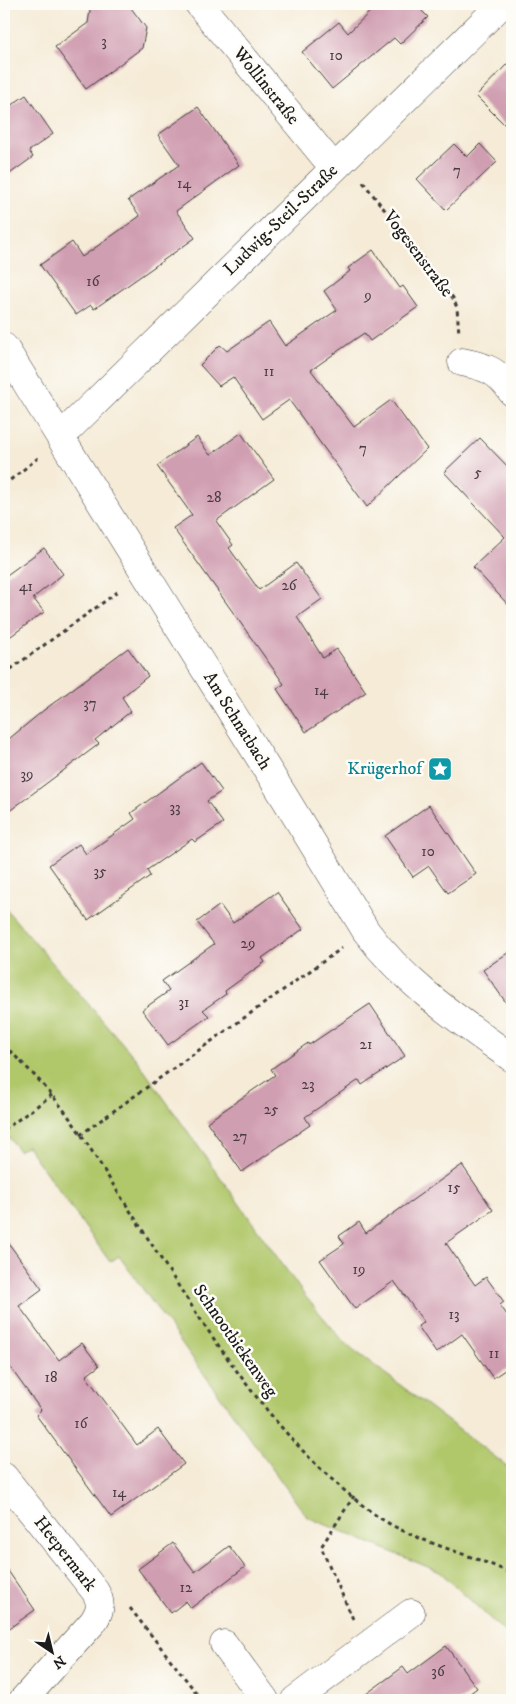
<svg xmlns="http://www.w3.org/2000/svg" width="516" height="1704" font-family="'IM FELL DW Pica',serif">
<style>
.green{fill:#b0c76b;stroke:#667244}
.building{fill:#d09eb1}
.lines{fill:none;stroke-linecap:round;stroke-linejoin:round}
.minor-casing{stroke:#3d3b38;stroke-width:29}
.path{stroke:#3d3b38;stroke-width:3;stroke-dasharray:4 4;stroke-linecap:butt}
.minor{stroke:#fff;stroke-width:28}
.labels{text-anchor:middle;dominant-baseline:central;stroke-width:5;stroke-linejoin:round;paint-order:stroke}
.number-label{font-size:15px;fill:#493c41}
.street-label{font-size:18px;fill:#1c1c1c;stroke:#fdfcf7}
.culture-label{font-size:18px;fill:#0d838f;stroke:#fdfcf7;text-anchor:end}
</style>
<rect width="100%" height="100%" fill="#fdfcf7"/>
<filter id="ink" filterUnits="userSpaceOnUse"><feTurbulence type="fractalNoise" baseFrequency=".02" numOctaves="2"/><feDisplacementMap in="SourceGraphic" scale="10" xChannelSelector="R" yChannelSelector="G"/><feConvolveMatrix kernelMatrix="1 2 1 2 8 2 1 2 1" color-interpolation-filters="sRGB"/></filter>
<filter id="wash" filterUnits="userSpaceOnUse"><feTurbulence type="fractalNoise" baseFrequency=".0096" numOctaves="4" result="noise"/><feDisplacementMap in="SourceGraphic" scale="20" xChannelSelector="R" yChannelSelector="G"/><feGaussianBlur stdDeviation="1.12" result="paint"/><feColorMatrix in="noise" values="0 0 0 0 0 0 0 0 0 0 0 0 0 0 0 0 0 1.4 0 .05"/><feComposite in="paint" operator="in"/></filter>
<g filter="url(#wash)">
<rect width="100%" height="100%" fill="#f5ebd7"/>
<path class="green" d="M4,907l132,152 169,237 41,48 157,119 9,10v166l-72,-67 -133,-55 -188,-261 -9,6 -83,-116 -8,5 -15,-20z"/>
<g id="blocks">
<path class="building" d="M91,4h37l18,24 -4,20 -56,41 -31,-42 33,-24z
M378,4h37l13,13 -28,27 -6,-6 -62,51 -30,-37 37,-30 9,11z
M512,59v73l-36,-36z
M26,95l27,39 -24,17 4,6 -29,21v-68z
M198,107l41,58 -63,46 19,27 -101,71 -3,-4 -15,10 -36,-50 32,-23 10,15 58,-41 -12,-16 51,-35 -21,-30z
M454,144l13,13 13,-13 17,18 -51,48 -29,-31z
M373,250l27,38 3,-2 15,21 -48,34 -6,-8 -53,37 43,57 37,-27 36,49 -60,58 -78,-107 -27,19 -29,-42 -14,9 -19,-21 20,-20 7,6 42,-29 16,24 52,-36 -13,-19 26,-20 -2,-3z
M241,433l33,46 -58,42 17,24 -4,3 30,42 37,-27 26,36 -25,18 26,41 14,-9 29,43 -60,40 -29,-43 7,-5 -111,-156 19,-13 -35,-49 40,-29 13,18z
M480,438l32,33v138l-39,-42 32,-30 -61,-65z
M44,548l19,26 -30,24 11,14 -40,29v-64z
M128,648l20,28 -26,21 9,14 -36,29 4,4 -95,71v-72l40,-33z
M201,762l21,29 -15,10 16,22 -28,19 -3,-3 -45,31 3,6 -62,44 -39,-55 30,-21 7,10 49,-35 -4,-6z
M429,805l47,69 -28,19 -19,-27 -16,11 -28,-41z
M277,892l26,37 -41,29 3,4 -40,29 1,3 -23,16 6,6 -41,29 -26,-35 27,-19 -7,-10 52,-37 -17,-22 23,-17 13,18z
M512,950v61l-29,-41z
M370,1004l35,52 -43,29 -3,-5 -54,37 5,8 -68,47 -35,-50 68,-47 -4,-6 37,-26 1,2z
M462,1165l31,45 -47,33 29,42 11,-8 18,25 -4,3 12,17v43l-19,13 -31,-44 -26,19 -18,-27 6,-4 -30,-41 -39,28 -35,-49 24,-16 -5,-8 20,-14 7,11z
M4,1237l38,52 -23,17 40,54 23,-17 17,23 -13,10 51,69 21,-16 26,35 -73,53 -75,-102 5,-5 -37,-51z
M173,1543l22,29 34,-26 16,21 -54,41 -5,-7 -15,12 -33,-44z
M4,1565l31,45 -31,22z
M446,1646l31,42 -16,12h-103l45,-33 5,7z"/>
</g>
</g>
<g filter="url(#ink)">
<use href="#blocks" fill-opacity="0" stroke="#3d3b38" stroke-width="1"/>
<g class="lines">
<defs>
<path id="minor" d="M199,4l135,164
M4,347l281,451 81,133c39,53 93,89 146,127
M462,362c25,5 35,8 50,30
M60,437l442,-433
M4,1477l91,114c7,12 6,19 -2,31l-70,78
M224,1644l41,56
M295,1700l116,-87"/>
</defs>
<use href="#minor" class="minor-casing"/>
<path class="path" d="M363,182l90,116 4,10 2,26
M4,485l34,-27
M4,674l115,-83
M4,1045c16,16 32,31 47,49 27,32 49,71 72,106 73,111 142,234 251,314 41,29 94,38 138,60
M4,1130l48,-35
M80,1135l262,-187
M130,1608l72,92
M353,1619l-32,-72 33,-51"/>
<use href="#minor" class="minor"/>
</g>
</g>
<defs>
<symbol id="sight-square" viewBox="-11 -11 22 22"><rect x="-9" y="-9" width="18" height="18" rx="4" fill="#0f9aa8" stroke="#fdfcf7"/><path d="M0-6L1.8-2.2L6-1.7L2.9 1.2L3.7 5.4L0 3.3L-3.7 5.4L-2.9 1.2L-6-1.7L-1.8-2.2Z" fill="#fff"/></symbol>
</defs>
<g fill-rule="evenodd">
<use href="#sight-square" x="426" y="755" width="28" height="28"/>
</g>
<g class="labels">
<g class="number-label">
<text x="104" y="41">3</text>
<text x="336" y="55">10</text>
<text x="457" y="170">7</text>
<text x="184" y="183">14</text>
<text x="93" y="281">16</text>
<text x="368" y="295">9</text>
<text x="269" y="371">11</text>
<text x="363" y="448">7</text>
<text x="478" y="472">5</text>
<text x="214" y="497">28</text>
<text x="289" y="585">26</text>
<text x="26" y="586">41</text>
<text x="321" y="690">14</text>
<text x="90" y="703">37</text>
<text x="27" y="774">39</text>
<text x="175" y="807">33</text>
<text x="428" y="851">10</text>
<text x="100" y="871">35</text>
<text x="248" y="943">29</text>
<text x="184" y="1002">31</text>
<text x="366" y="1044">21</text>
<text x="308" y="1084">23</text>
<text x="271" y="1109">25</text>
<text x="240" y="1136">27</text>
<text x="454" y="1187">15</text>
<text x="359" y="1269">19</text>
<text x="454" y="1314">13</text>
<text x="494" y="1353">11</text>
<text x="51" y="1377">18</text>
<text x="81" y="1423">16</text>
<text x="119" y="1492">14</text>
<text x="186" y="1587">12</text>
<text x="438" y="1671">36</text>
</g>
<g class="street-label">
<text transform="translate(266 86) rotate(51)">Wollinstraße</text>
<text transform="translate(281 220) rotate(-44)">Ludwig-Steil-Straße</text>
<text transform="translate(418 254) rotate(53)">Vogesenstraße</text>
<text transform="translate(237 721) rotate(58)">Am Schnatbach</text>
<text transform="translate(235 1341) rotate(55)">Schnootbiekenweg</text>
<text transform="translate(65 1554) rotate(52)">Heepermark</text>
</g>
<g class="culture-label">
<text x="422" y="769">Krügerhof</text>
</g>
</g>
<rect width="516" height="1704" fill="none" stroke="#fdfcf7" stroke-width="20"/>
<g transform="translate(52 1652) rotate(145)" stroke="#fdfcf7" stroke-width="4" paint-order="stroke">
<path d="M0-4L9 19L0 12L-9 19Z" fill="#1c1c1c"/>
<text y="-8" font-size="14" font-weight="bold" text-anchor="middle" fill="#1c1c1c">N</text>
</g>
</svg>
